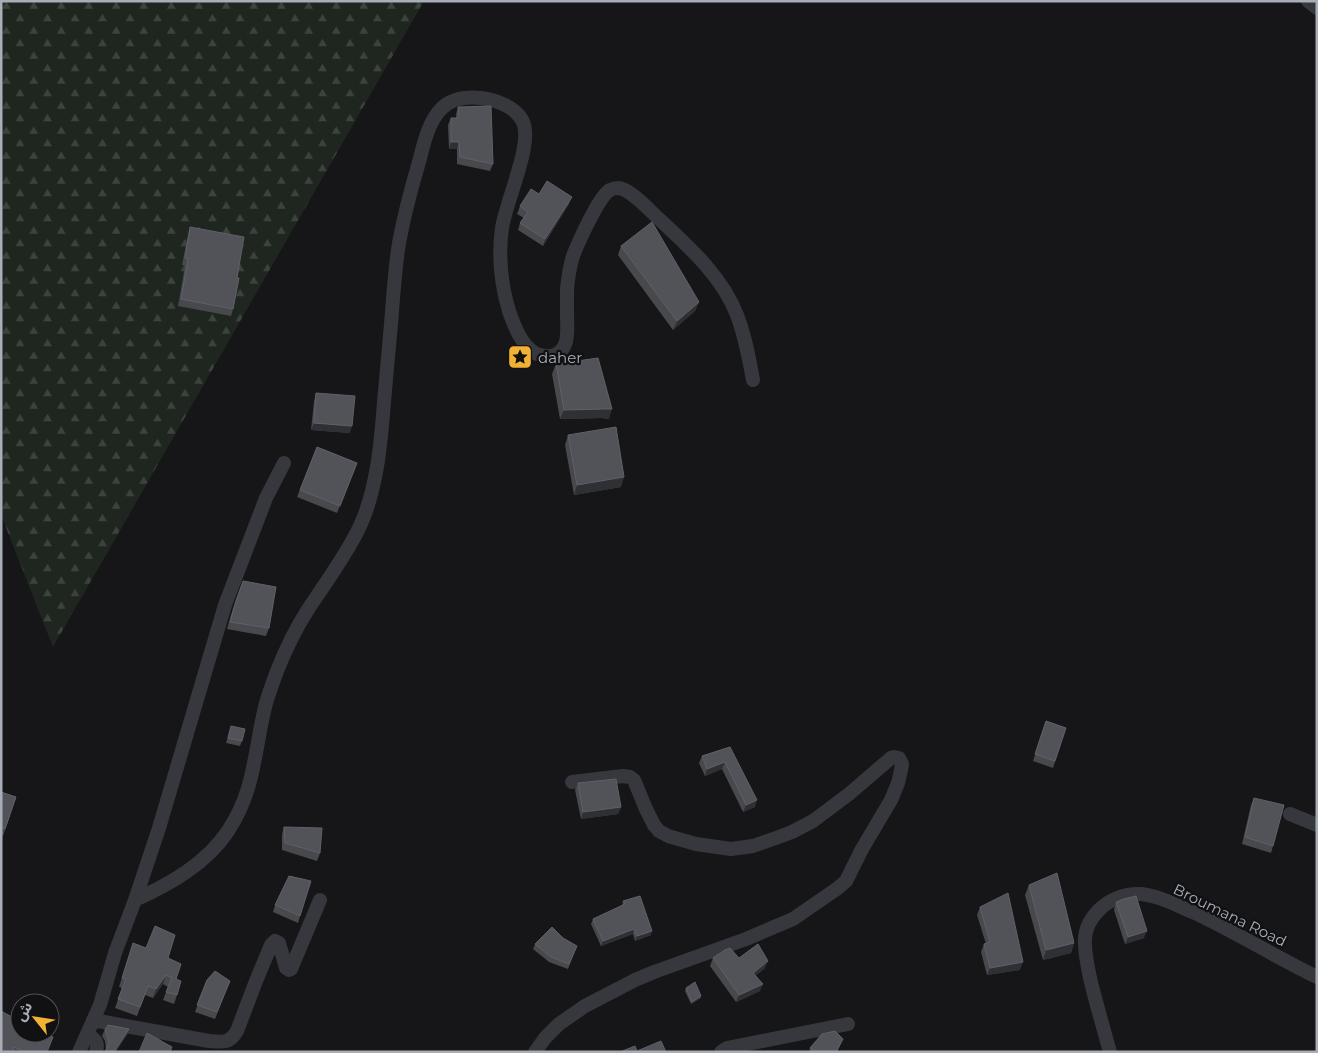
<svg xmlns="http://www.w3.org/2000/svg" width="1318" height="1053" font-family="Montserrat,'Noto Sans Arabic',sans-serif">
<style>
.forest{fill:url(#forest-firs)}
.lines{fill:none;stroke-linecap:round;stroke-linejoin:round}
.minor{stroke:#37383d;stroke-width:14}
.wall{fill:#47494d}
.shaded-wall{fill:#2f3033}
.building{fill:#525359;stroke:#5f6168}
.labels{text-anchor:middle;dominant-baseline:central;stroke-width:4.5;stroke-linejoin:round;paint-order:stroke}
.poi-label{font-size:15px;fill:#a8adb8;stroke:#111113;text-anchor:start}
.street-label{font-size:15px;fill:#a8adb8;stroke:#111113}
</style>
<defs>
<pattern id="forest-firs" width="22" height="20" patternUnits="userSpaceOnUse" patternTransform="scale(1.25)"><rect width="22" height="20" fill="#1e261f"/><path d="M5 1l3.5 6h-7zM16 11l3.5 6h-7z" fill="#3c433d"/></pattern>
</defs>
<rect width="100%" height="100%" fill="#161618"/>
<path class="forest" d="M1,1h423l-371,646 -52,-132z"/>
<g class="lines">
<path class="minor" d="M1308,1l9,7
M1290,814l27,11
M135,900c35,-16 71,-36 93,-69 28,-42 26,-82 38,-128 3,-10 7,-21 11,-32 8,-20 18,-41 30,-60 18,-28 39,-55 53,-85 17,-37 21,-84 24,-124 2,-22 4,-44 6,-67 3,-31 4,-61 9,-92 5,-27 12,-54 20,-81 5,-19 9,-40 23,-54 15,-15 45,-12 63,-3 7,3 15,10 18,17 10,22 -17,79 -21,106 -4,28 -1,56 7,83 5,14 12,34 26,42 5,3 11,3 16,3 20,-4 16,-27 16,-42 0,-9 0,-17 0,-25 1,-11 3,-23 6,-33 5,-13 26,-60 37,-66 2,-1 5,-2 8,-2 13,1 31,22 40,30 30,28 64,58 79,97 8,21 12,43 16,65
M93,1020l116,21c14,1 20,3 28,-10l19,-50 15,-36 4,-4 4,2 7,25 3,2 2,-1 29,-69
M87,1034c8,6 12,7 9,18
M79,1052l21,-47 15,-52 20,-53 24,-72 66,-223 41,-107 18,-35
M535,1052l10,-14 14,-14 26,-18 50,-26 19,-8 92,-33 47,-20 45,-31 8,-7 16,-32 29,-49 7,-17 3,-13 1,-6 -3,-6 -5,-1 -3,1 -42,36 -36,27 -21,11 -16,6 -23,8 -22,3 -35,-5 -28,-8 -9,-5 -5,-6 -8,-16 -12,-29 -4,-3 -7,-1 -51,6
M721,1052l6,-4 121,-24
M1110,1052c-7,-25 -14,-49 -20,-74 -2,-11 -5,-23 -5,-34 -1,-13 5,-25 14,-34 11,-11 27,-17 42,-16 19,2 37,12 54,19 42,20 81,44 122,64"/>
</g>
<path class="wall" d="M458,107l35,57 -3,7 -33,-7v-15h-8l-1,-24 3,-7h5v-4z
M539,194l30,10 -26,42 -25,-16 2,-7 4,-5 -7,-4 3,-8z
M190,227l47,51 -4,31 -2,7 -53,-10 7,-40 -3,-1 6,-30z
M621,246l78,56 -4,9 -22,19 -55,-75z
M556,364l53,55 -7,-1 -42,1 -8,-45z
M316,393l34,40 -39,-3 3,-29z
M568,435l53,52 -47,8 -9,-50z
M317,447l40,16 -20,50 -40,-16z
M243,581l26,47 -3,8 -39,-7 6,-21z
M1046,721l20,7 -13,40 -20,-7z
M231,726l11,15 -2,5 -14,-3z
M730,747l25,60 -12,5 -21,-43 -17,7 -6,-13 3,-7z
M578,783l43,24 -3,7 -37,5 -6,-29z
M1,792l15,5 -13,39 -2,-1z
M1254,798l19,48 -2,7 -29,-9 9,-39z
M284,827l36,26 -3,8 -35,-11v-16z
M1029,885l45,58 -3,10 -28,7 -18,-65z
M623,901l28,34 -16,6 -2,-7 -32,12 -10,-22 2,-5 29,-13z
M1116,902l28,36 -19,6 -11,-34z
M275,905l25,11 -2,7 -25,-11z
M980,907l40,63 -33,5 -6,-23 3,-8h2l-9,-29z
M563,938l14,8 -9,23 -19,-7 -16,-13 2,-5z
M133,943l35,15 8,21 1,16 -3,9 -11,-4 5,-13 -5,-3 -10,14 -8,-3 -8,21 -22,-8 7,-20 -3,-1z
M713,958h26l26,10 -10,8 5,15 -24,11 -26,-36z
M207,980l23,1 -15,38 -20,-7z
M686,988l15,10 -10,6 -6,-13z
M14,1018l-1,3 34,31h-46z
M105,1029h24l-2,6 -21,14 -1,-8 -3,-5z
M843,1039l-6,13h-28l1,-4z"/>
<path class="shaded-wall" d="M451,142h8l-2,7h-8z
M572,197l-3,7 -26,42 2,-7z
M699,302l-4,9 -22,19 4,-9z
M605,409h7l-3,10 -7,-1 -42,1 4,-9z
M314,423l38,3 -2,7 -39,-3z
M624,477l-3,10 -47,8 3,-10z
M725,762l-3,7 -17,7 2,-7z
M757,800l-2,7 -12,5 3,-7z
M621,807l-3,7 -37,5 2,-7z
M634,929l-1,5 -32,12 2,-5z
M652,931l-1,4 -16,6 2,-5z
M1147,931l-3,7 -19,6 3,-7z
M1074,943l-3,10 -28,7 3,-10z
M768,961l-3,7 -15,12 3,-7z
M1023,962l-3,8 -33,5 3,-7z
M166,975l-3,9 -10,14 3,-9z
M763,984l-3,7 -24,11 3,-7z
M701,996v2l-10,6 1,-2z
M129,1029l-2,6 -11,17h-2z"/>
<path class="building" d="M491,106l2,58 -33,-7 -1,-15h-8v-24h8l-1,-11z
M547,181l25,16 -27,42 -25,-16 8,-11 -8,-6 11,-17 8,5z
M652,222l47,80 -22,19 -56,-75z
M190,227l54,10 -7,41h2l-6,31 -52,-10 7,-40 -3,-1z
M598,358l14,51h-7l-41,1 -8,-46z
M316,393l39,3 -3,30 -38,-3z
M616,427l8,50 -47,8 -9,-50z
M317,447l40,16 -17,43 -40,-16z
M243,581l33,6 -7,41 -39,-6 6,-21z
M1046,721l20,7 -11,33 -20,-7z
M231,726l14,3 -3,12 -14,-3z
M730,747l27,53 -11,5 -21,-43 -18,7 -5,-13z
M616,779l5,28 -38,5 -5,-29z
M1,792l15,5 -11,32 -4,-2z
M1254,798l30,7 -11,41 -28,-9z
M284,827l38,1 -2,25 -35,-10z
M1057,873l17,70 -28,7 -17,-65z
M289,876l22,5 -11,35 -25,-11z
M1008,893l15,69 -33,6 -6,-24 6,-2 -10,-35z
M640,896l12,35 -15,5 -3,-7 -31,12 -10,-22 32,-15 -2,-3z
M1136,896l11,35 -19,6 -12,-35 8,-3z
M155,926l20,9 -7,23 13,6 -5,15 5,2 -4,14 -11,-3 6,-14 -6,-3 -10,14 -8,-3 -8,21 -22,-8 8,-20 -4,-1 11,-35 13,5z
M552,927l11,11 14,8 -8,18 -18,-7 -16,-13z
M758,944l10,17 -15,12 10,11 -24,11 -26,-37 12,-8 5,-2 9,10z
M215,971l15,10 -13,31 -20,-7 10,-25z
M695,982l6,14 -9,6 -6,-14z
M1,1011l13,7 -2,3 8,3v9h23l10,4 -6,15h-22l-11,-5 -2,5h-11z
M108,1025l21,4 -15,23h-9l4,-10 -2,-7 -2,-6z
M835,1031l8,8 -7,13h-20l-6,-4 12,-14z
M147,1033l25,14 -2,5h-31z
M661,1041l5,11h-46l15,-6 2,5z"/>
<defs>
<symbol id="sight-square" viewBox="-11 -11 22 22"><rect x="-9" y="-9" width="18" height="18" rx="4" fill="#f2b134" stroke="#111113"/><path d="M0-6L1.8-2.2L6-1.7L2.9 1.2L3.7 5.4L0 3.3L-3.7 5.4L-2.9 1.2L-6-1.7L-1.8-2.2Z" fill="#111"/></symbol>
</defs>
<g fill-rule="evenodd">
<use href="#sight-square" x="506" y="343" width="28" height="28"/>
</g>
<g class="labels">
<g class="poi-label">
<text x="538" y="357">daher</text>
</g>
<g class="street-label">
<text transform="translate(1230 915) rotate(26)">Broumana Road</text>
</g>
</g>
<rect width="1318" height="1053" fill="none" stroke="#a8adb8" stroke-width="5"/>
<g transform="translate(35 1018) rotate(300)"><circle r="24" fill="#111113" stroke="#4d4f55"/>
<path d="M0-4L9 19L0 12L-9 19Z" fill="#f2b134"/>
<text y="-8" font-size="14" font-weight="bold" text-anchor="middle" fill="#a8adb8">ش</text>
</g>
</svg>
